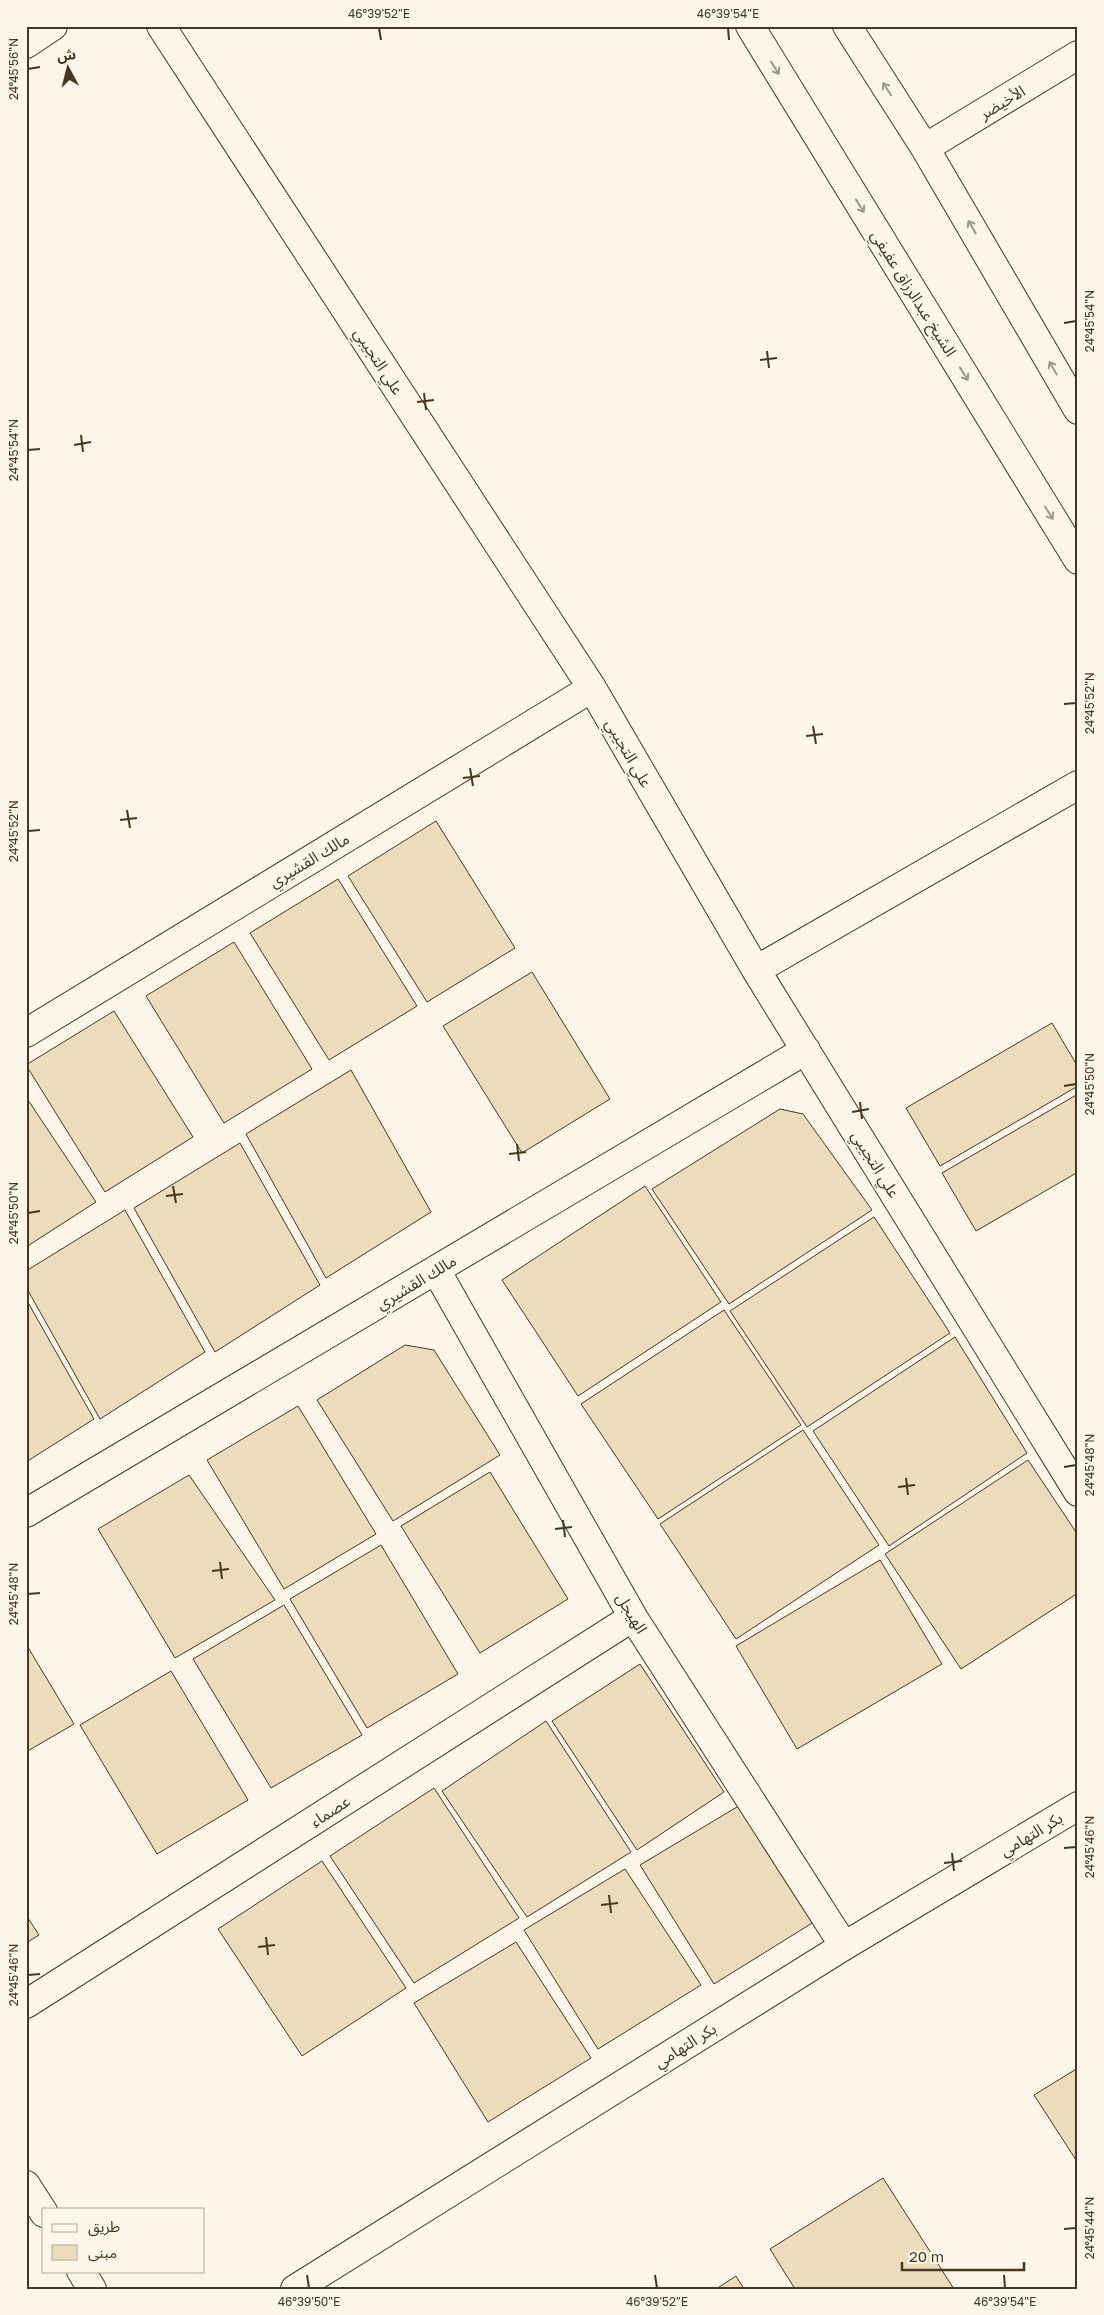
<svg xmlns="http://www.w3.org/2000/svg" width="1104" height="2315" font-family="'Golos Text','Noto Sans Arabic',sans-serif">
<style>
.building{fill:#ecdcbc;stroke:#4a3520}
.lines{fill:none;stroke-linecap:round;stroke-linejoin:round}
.minor-casing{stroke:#4a3520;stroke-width:30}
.minor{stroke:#fbf6e9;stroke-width:28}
.oneway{stroke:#a29684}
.ticks{fill:none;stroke:#4a3520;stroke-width:2}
.labels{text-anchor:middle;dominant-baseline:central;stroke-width:4;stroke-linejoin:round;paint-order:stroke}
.street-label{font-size:16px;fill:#4a3520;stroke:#fbf6e9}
.neatline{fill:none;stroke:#4a3520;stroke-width:2}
.ticks-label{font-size:12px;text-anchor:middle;fill:#4a3520}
</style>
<rect width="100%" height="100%" fill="#fbf6e9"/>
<path class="building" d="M436,821l79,127 -88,54 -79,-126z
M338,879l79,127 -88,54 -79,-127z
M234,942l78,127 -88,54 -78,-127z
M532,972l78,127 -88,54 -79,-127z
M114,1011l79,126 -88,55 -79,-127z
M1052,1023l26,44v19l-138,80 -34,-58z
M351,1070l80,142 -105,66 -80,-144z
M1078,1094v78l-102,59 -34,-58z
M26,1097l70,105 -70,45z
M780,1109l23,5 69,96 -143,94 -77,-115z
M240,1143l80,142 -105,67 -81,-144z
M645,1186l76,116 -143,94 -76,-116z
M125,1210l80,142 -105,67 -74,-132v-16z
M874,1217l76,116 -143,94 -77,-116z
M26,1299l68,120 -68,43z
M724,1310l77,115 -143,94 -77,-115z
M955,1337l72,116 -138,93 -76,-115z
M405,1345l29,5 66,105 -107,66 -76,-121z
M298,1406l78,128 -92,55 -77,-129z
M803,1430l76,115 -143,94 -76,-115z
M1028,1460l50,75v58l-117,76 -76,-115z
M490,1472l78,127 -88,54 -79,-127z
M189,1475l86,125 -100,58 -77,-129z
M381,1545l77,129 -91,54 -77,-129z
M880,1560l62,104 -145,85 -61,-103z
M284,1605l78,130 -91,53 -78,-129z
M26,1644l48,80 -48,28z
M640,1664l84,128 -87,58 -85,-129z
M171,1671l77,129 -91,54 -77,-129z
M546,1721l85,131 -104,65 -85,-126z
M434,1788l85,130 -105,65 -84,-127z
M742,1804l75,116 -103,64 -74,-119z
M322,1861l84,127 -104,68 -84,-127z
M625,1869l76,116 -103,64 -74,-119z
M26,1915l13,20 -13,8z
M516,1942l75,116 -103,64 -74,-119z
M1078,2068v95l-44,-68z
M883,2178l71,111h-159l-25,-40z
M736,2276l8,13h-28z"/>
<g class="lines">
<defs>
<path id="minor" d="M161,26l431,662 164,282 322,522
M750,26l328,534
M847,26l78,122 153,262
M26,44l27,-18
M925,148l153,-93
M756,970l322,-185
M26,1033l566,-345
M436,1270l197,347 211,329
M26,1513l780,-463
M26,2004l607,-387
M26,2185l18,28
M81,2271l11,18
M295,2289l549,-343 234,-140"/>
</defs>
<use href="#minor" class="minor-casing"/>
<use href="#minor" class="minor"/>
</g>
<defs><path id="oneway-shaft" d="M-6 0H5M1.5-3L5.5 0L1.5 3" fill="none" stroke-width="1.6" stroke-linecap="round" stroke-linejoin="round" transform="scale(1.25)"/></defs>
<g class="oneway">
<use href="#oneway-shaft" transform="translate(775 68) rotate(58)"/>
<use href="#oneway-shaft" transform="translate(887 89) rotate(-123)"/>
<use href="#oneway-shaft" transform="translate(860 206) rotate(58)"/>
<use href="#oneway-shaft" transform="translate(972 227) rotate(-120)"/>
<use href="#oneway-shaft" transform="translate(1053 368) rotate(-120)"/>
<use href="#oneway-shaft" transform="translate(964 374) rotate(58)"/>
<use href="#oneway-shaft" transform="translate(1049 513) rotate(58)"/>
</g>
<path class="ticks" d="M379,28l2,12M728,28l1,12M28,69l12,-2M1064,323l12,-2M767,351l2,17M760,360l17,-2M424,393l2,17M417,402l17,-2M81,435l2,17M74,445l17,-3M28,450l12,-1M1064,704l12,-1M813,726l3,18M806,736l17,-2M470,768l3,18M463,778l17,-2M127,810l3,18M120,820l17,-2M28,831l12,-1M1064,1086l12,-2M860,1102l2,17M852,1112l17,-3M517,1144l2,17M509,1154l17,-2M173,1186l3,17M166,1196l17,-2M28,1213l12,-2M1064,1467l12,-2M906,1478l2,17M898,1487l17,-2M563,1520l2,17M555,1529l17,-2M220,1562l2,17M212,1571l17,-2M28,1594l12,-1M1064,1848l12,-1M952,1853l2,18M944,1863l18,-2M609,1895l2,18M601,1905l17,-2M266,1937l2,18M258,1947l17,-2M28,1975l12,-1M1064,2229l12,-1M307,2275l2,13M655,2275l2,13M1004,2275l1,13"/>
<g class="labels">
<g class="street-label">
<text transform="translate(1002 102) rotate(-31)">الأخيضر</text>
<text transform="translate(914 293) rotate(58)">الشيخ عبدالرزاق عفيفي</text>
<text transform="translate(379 361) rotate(57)">علي التجيبي</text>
<text transform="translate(629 753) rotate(60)">علي التجيبي</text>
<text transform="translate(309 860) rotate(-31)">مالك القشيري</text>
<text transform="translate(876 1164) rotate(58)">علي التجيبي</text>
<text transform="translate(416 1282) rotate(-31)">مالك القشيري</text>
<text transform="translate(632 1613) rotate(59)">الهيجل</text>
<text transform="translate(330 1811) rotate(-33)">عصماء</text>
<text transform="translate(1031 1834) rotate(-31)">بكر التهامي</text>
<text transform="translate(685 2045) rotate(-32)">بكر التهامي</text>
</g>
</g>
<rect width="1104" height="2315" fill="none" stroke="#fbf6e9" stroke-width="55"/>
<rect x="42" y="2208" width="162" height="65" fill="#fbf6e9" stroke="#b4a999"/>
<rect x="52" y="2224" width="25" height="8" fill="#fbf6e9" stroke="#b4a999"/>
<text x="88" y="2232" font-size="15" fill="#4a3520">طريق</text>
<rect x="52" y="2245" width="25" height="15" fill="#ecdcbc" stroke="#b4a999"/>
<text x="88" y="2258" font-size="15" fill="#4a3520">مبنى</text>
<g transform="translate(68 68) rotate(353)" stroke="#fbf6e9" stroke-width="4" paint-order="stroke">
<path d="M0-4L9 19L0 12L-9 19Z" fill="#4a3520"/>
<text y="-8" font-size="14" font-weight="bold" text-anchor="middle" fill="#4a3520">ش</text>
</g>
<path d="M902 2262v8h122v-8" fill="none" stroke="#4a3520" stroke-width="2.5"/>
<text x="909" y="2262" font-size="15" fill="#4a3520" stroke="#fbf6e9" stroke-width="4" paint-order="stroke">20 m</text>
<rect x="28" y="28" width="1048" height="2260" class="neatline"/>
<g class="ticks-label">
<text x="379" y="18">46°39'52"E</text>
<text x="728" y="18">46°39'54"E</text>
<text transform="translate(14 69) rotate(-90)" y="4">24°45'56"N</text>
<text transform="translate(1090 321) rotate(-90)" y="4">24°45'54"N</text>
<text transform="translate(14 450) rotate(-90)" y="4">24°45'54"N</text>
<text transform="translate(1090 703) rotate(-90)" y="4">24°45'52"N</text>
<text transform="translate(14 831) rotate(-90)" y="4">24°45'52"N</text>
<text transform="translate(1090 1084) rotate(-90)" y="4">24°45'50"N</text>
<text transform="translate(14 1213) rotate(-90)" y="4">24°45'50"N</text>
<text transform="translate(1090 1465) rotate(-90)" y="4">24°45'48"N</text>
<text transform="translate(14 1594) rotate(-90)" y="4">24°45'48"N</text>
<text transform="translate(1090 1847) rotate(-90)" y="4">24°45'46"N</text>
<text transform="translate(14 1975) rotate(-90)" y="4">24°45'46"N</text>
<text transform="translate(1090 2228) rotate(-90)" y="4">24°45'44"N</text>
<text x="309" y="2306">46°39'50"E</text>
<text x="657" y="2306">46°39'52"E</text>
<text x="1005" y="2306">46°39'54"E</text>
</g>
</svg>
